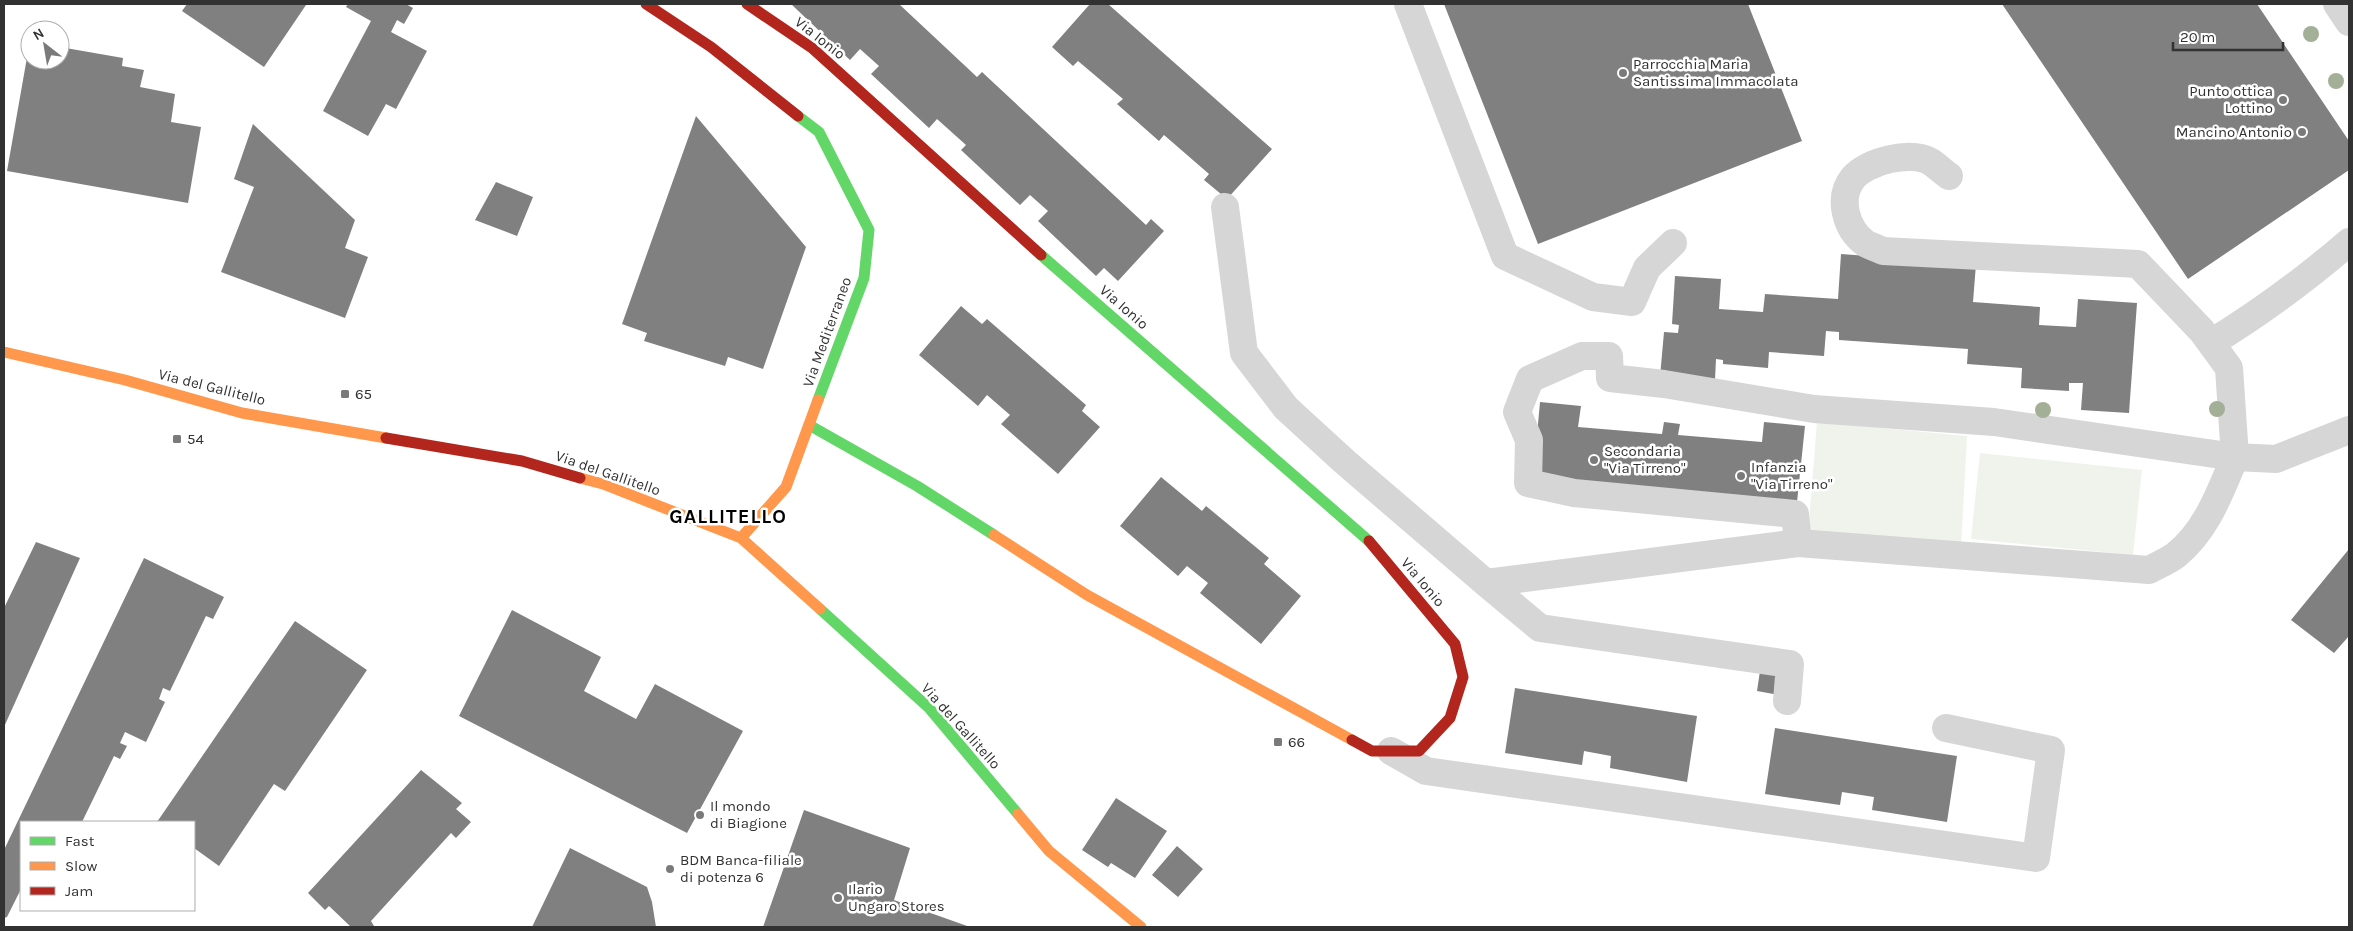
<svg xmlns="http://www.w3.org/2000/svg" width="2353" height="931" font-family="Karla,sans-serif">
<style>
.green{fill:#f0f3ec}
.building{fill:#808080}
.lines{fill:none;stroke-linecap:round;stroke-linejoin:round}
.street{stroke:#d6d6d6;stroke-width:28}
.fast{stroke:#63d668;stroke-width:11}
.slow{stroke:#ff974d;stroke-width:11}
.jam{stroke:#b3261e;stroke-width:11}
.tree{fill:#a3af96}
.poi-dot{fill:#7a7a7a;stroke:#fff;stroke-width:2}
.labels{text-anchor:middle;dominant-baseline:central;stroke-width:5;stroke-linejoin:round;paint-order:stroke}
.street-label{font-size:15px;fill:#323232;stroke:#fff}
.poi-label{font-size:15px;fill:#323232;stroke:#fff;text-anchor:start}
.district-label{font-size:20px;font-weight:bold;letter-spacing:1px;fill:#000;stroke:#fff}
</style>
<rect width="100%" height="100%" fill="#fff"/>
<path class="green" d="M1817,422l150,14 -6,112 -153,-13z
M1980,453l162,17 -9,85 -162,-16z"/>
<path class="building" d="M187,4h117l2,1 -42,62 -82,-56z
M348,4h58l7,4 -9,16 -7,-4 -6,12 36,19 -31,58 -10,-5 -18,32 -45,-25 48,-90 -25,-14z
M791,4h108l78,73 5,-5 164,153 5,-6 13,12 -46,50 -14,-13 -8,8 -58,-55 10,-10 -18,-16 -10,10 -59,-55 5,-5 -29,-26 -8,9 -58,-54 8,-8 -19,-17 -10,11z
M1090,4h18l164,145 -45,50 -23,-19 5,-6 -45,-39 -5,6 -42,-37 6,-5 -45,-38 -5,5 -21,-19z
M1444,4h304l54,137 -264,103z
M2002,4h255l92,137v29l-161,109z
M29,46l1,14h30v-13l63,11 -1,8 22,4 -4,17 35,7 -4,28 30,5 -13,76 -181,-32z
M696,116l110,131 -43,122 -35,-12 -3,9 -81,-25 3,-8 -25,-9z
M253,124l102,96 -10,28 23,9 -23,61 -124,-46 33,-85 -20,-8z
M496,182l37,15 -16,39 -42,-16z
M1841,254l135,10 -3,38 67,5 -1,18 37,2 2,-28 59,4 -8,110 -48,-3 2,-27h-14v8l-48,-3 1,-20 -55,-4 1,-15 -129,-9v-8l-13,-1 -2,25 -55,-4 -1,16 -45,-4v-4l-7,-1 -1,21 -55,-3 4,-45 14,1 1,-8 -7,-1 3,-48 46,3 -2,30 44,3 2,-18 73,5z
M961,306l21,18 5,-5 99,86 -4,6 18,16 -42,47 -57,-50 9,-9 -23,-20 -9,11 -59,-51z
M1540,402l41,4 -3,21 84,7 2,-12 16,2 -2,11 84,7 2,-20 41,4 -8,76 -264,-23z
M1161,477l41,34 4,-5 63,52 -5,6 37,32 -40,48 -61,-51 8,-10 -21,-17 -9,10 -58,-50z
M36,542l44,16 -76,169v-119z
M2349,549v87l-15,17 -43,-33z
M144,558l80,39 -11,22 -7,-3 -36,75 -7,-3 -4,11 6,3 -19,40 -21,-10 -5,11 7,3 -7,13 -6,-3 -32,66h-61v67l-14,28 -3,1v-68z
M512,610l89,47 -17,34 52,28 19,-35 88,47 -56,102 -228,-117z
M295,621l72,49 -82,121 -11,-7 -55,82 -25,-18v-26h-37z
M1760,671l22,5 -3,19 -22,-4z
M1515,688l182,28 -10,66 -77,-14 1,-12 -27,-5 -2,14 -77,-12z
M1775,728l182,28 -10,66 -75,-12 2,-13 -32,-5 -2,13 -75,-11z
M421,770l41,33 -6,6 15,13 -15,16 -5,-5 -80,88 3,5 -1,1h-22l-22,-21 -4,4 -17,-17z
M1116,798l51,33 -32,47 -24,-15 -3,4 -26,-17z
M804,810l106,38 -16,52 76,27h-207z
M1177,846l26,23 -25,28 -26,-22z
M570,848l77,39 5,15 4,25h-124z"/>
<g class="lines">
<path class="street" d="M1408,4l97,252 88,41 39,5 15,-34 26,-25
M2337,4l12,18
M1949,176c-6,-4 -12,-10 -18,-14 -20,-12 -64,-1 -78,16 -16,20 -7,51 12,65 5,3 12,5 18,8l255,13 64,67 27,37 6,89 41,2 73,-29
M1225,207l19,146 42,55 59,54 141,121
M2211,343c49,-30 95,-64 138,-101
M1787,701l3,-37 -250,-36 -54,-45 312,-40 -3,-29 -221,-21 -46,-10 1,-43 -12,-28 13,-33 52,-23h27l1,22 54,6 150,25 180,13 241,35c-15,35 -28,73 -59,98 -8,6 -18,10 -27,15l-351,-27
M1391,751l35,20 610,87 15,-108 -105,-22"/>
<path class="fast" d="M798,116l21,16 50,98 -5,48 -46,122
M1041,255l328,286
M809,425l108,61 77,49
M820,609l109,99 89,106"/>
<path class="slow" d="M4,352l121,28 117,33 144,25
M580,478l23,6 138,54 79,71
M994,535l93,60 265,145
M741,538l45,-51 32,-87
M1018,814l31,37 92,76"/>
<path class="jam" d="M646,4l65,43 87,69
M747,4l65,44 229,207
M386,438l136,23 58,17
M1352,740l20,11h47l31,-33 13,-41 -8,-33 -86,-103"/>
</g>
<g class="tree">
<circle cx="2311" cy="34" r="8"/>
<circle cx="2336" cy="81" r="8"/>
<circle cx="2217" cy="409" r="8"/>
<circle cx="2043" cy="410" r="8"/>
</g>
<g class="poi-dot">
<circle cx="1623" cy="73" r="5"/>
<circle cx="2283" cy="100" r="5"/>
<circle cx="2302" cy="132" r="5"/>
<rect x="340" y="389" width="10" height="10" rx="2.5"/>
<rect x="172" y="434" width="10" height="10" rx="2.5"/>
<circle cx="1594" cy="460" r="5"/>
<circle cx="1741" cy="476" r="5"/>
<rect x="1273" y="737" width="10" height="10" rx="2.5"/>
<circle cx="700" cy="815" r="5"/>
<circle cx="670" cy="869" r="5"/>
<circle cx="838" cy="898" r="5"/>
</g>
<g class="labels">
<g class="street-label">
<text transform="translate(820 38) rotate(38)">Via Ionio</text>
<text transform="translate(1124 307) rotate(41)">Via Ionio</text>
<text transform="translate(827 332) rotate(-70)">Via Mediterraneo</text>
<text transform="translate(212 387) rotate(14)">Via del Gallitello</text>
<text transform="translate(608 473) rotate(19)">Via del Gallitello</text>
<text transform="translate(1423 582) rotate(50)">Via Ionio</text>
<text transform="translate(961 726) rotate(48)">Via del Gallitello</text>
</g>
<g class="poi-label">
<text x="1633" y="64">Parrocchia Maria<tspan x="1633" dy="17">Santissima Immacolata</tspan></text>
<text x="2273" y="91" text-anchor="end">Punto ottica<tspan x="2273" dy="17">Lottino</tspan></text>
<text x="2292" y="132" text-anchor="end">Mancino Antonio</text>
<text x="355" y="394">65</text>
<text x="187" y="439">54</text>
<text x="1604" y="451">Secondaria<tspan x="1604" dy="17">"Via Tirreno"</tspan></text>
<text x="1751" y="467">Infanzia<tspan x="1751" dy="17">"Via Tirreno"</tspan></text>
<text x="1288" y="742">66</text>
<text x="710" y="806">Il mondo<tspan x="710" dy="17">di Biagione</tspan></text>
<text x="680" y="860">BDM Banca-filiale<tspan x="680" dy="17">di potenza 6</tspan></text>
<text x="848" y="889">Ilario<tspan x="848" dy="17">Ungaro Stores</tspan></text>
</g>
<g class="district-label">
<text x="728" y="516">GALLITELLO</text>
</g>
</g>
<rect width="2353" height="931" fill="none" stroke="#323232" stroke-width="10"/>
<rect x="20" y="821" width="175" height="90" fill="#ffffff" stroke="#adadad"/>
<rect x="30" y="837" width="25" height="8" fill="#63d668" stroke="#adadad"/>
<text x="65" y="846" font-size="15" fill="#323232">Fast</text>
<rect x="30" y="862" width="25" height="8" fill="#ff974d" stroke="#adadad"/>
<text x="65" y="871" font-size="15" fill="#323232">Slow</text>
<rect x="30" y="887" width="25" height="8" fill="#b3261e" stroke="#adadad"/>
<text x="65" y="896" font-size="15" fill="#323232">Jam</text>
<g transform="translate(45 45) rotate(329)"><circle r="24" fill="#ffffff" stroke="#adadad"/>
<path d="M0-4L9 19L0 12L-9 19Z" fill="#7a7a7a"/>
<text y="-8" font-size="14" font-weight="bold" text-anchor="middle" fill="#323232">N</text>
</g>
<path d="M2173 42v8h110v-8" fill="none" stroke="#323232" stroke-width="2.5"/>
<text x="2180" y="42" font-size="15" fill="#323232" stroke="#ffffff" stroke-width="4" paint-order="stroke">20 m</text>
</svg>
